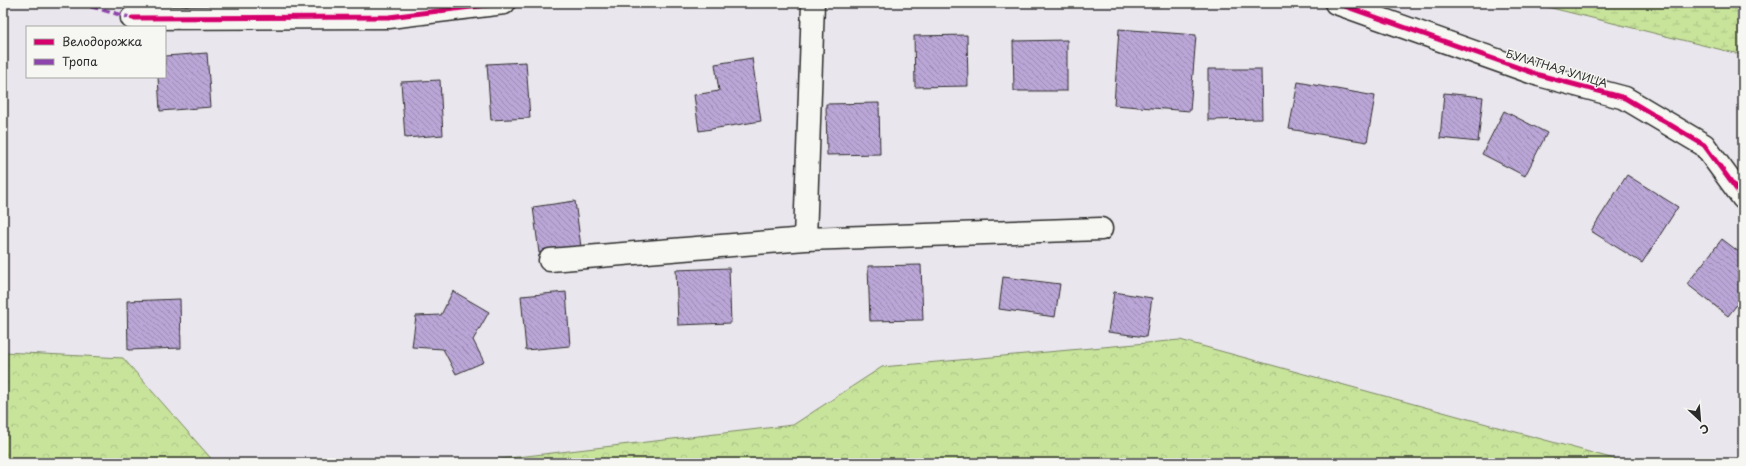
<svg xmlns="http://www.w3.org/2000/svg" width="1746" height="466" font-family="'Playpen Sans',sans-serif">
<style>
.forest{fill:url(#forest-crowns);stroke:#7a8863}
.wetland{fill:url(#wetland-marsh);stroke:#7a8863}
.building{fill:url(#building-back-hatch);stroke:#2b2b2b}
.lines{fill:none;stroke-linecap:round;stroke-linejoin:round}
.minor-casing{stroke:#2b2b2b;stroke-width:25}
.minor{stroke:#f6f6f2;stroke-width:22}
.quiet{stroke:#8e44ad;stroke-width:4;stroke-dasharray:8 4;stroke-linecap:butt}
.cycleway-casing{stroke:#f6f6f2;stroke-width:8}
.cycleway{stroke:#d6006c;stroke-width:5}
.labels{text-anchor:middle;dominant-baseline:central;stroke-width:3;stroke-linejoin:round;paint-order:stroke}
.street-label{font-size:11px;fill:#2b2b2b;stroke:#f6f6f2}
</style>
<defs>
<pattern id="forest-crowns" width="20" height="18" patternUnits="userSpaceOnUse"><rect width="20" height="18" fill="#c8e49b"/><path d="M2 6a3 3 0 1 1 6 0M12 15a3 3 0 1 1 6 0" fill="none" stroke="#acc486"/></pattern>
<pattern id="wetland-marsh" width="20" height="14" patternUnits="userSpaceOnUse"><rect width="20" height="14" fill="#c8e49b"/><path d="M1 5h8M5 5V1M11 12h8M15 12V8" fill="none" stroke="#acc486"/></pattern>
<pattern id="building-back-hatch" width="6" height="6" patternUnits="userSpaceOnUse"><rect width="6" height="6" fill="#bba7d7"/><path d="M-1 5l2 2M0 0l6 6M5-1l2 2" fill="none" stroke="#9888af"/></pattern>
</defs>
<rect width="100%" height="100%" fill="#eae6ed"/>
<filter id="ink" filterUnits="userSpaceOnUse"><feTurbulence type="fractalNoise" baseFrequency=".025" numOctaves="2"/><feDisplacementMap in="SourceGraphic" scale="8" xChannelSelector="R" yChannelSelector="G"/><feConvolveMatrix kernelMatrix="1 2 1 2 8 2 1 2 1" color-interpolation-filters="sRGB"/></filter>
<g filter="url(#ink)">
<path class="forest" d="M1180,340l449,123h-1163l327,-38 89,-58z
M3,352l120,6 92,105h-212z"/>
<path class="wetland" d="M1531,3h212v52z"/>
<path class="building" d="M1119,29l77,6 -6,76 -76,-6z
M967,35l1,51 -53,1 -1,-51z
M1067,40v51h-53l-1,-50z
M207,53l4,54 -51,4 -2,-34h7v-21z
M752,58l9,63 -62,10 -5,-36 25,-4 -4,-27z
M526,62l4,56 -39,2 -4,-56z
M1208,69h53l1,50 -54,1z
M440,80l3,55 -38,3 -4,-56z
M1298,82l77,14 -8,46 -78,-13z
M1444,93l39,4 -5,45 -38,-4z
M879,103l1,51 -53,1 -1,-51z
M1504,111l43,22 -22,43 -43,-22z
M1627,175l51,32 -36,56 -51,-32z
M575,201l6,46 -42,6 -6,-46z
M1722,239l21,16v42l-15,19 -41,-32z
M921,265l2,55 -53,1 -2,-55z
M729,268l2,55 -53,2 -2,-55z
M1003,277l57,7 -5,33 -56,-8z
M453,291l36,21 -16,28 11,22 -28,12 -13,-25 -31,-2 4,-31 25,-1z
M566,292l4,54 -44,4 -5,-54z
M1114,292l38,6 -6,39 -38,-5z
M180,299l1,49 -53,2 -1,-49z"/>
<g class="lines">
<defs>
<path id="minor" d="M1336,3l203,72 86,23 79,47 39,53
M132,18l257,-1 115,-14
M805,239l8,-236
M550,260l255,-21 296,-10"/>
</defs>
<use href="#minor" class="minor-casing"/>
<use href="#minor" class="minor"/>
<path class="quiet" d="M79,3l53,15"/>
<defs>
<path id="cycleway" d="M1336,3l203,72 86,23 79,47 39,53
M132,18l257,-1 115,-14"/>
</defs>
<use href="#cycleway" class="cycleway-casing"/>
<use href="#cycleway" class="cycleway"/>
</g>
</g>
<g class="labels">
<g class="street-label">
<text transform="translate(1557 68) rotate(17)">БУЛАТНАЯ УЛИЦА</text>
</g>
</g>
<rect width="1746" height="466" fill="none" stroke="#f6f6f2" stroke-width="16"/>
<rect x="8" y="8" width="1730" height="450" fill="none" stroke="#2b2b2b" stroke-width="1.5" filter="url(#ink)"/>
<rect x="26" y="26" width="140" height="52" fill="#f6f6f2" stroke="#a5a5a2"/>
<rect x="34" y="39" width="20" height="6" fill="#d6006c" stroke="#a5a5a2"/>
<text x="62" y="46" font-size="12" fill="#2b2b2b">Велодорожка</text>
<rect x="34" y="59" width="20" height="6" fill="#8e44ad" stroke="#a5a5a2"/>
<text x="62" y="66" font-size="12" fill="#2b2b2b">Тропа</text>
<g transform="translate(1700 420) rotate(154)" stroke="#f6f6f2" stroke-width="3" paint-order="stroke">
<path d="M0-3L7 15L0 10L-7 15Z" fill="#2b2b2b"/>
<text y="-6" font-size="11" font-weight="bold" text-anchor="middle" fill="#2b2b2b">С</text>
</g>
</svg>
